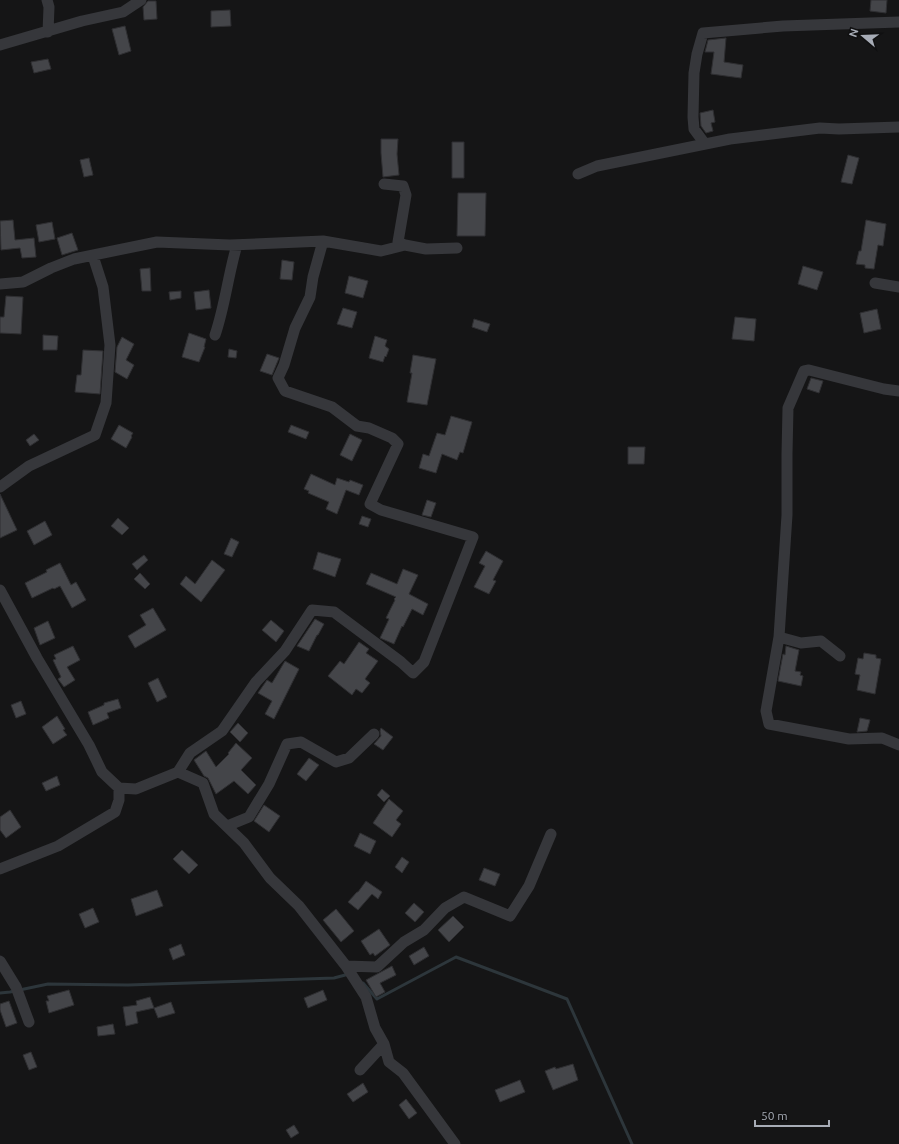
<svg xmlns="http://www.w3.org/2000/svg" width="899" height="1144" font-family="Ubuntu,sans-serif">
<style>
.lines{fill:none;stroke-linecap:round;stroke-linejoin:round}
.stream{stroke:#2d363b;stroke-width:3}
.building{fill:#444549;stroke:#2f2f32}
.street{stroke:#36373b;stroke-width:11}
</style>
<rect width="100%" height="100%" fill="#151516"/>
<g class="lines">
<path class="stream" d="M363,983l14,16 79,-42 111,42 65,145
M0,993l10,-1 38,-8 80,1 206,-7 15,-4"/>
</g>
<path class="building" d="M871,0h16l-1,13 -16,-2z
M148,1h8l1,18 -13,1 -1,-13z
M230,10l1,16 -20,1v-16z
M125,26l6,25 -12,4 -7,-26z
M726,38l-2,24 19,3 -2,13 -30,-4 3,-22h-9l3,-12z
M48,59l3,10 -17,4 -3,-11z
M713,110l2,12 -4,1 2,8 -7,2 -5,-7 -1,-13z
M381,139h17l-1,15 2,21 -16,2 -2,-24z
M452,142h12v36h-12z
M848,155l11,3 -7,26 -11,-2z
M89,158l4,17 -9,2 -4,-17z
M458,193h28l-1,43h-28z
M13,220l2,20 19,-2 2,19 -14,1 -2,-10 -19,2 -1,-29z
M866,220l20,4 -3,22 -5,-1 -4,24 -9,-1v-3l-9,-1 3,-13h2z
M52,222l3,17 -16,3 -3,-17z
M72,233l6,17 -16,5 -5,-17z
M282,260l12,2 -2,18 -12,-1z
M803,266l20,6 -6,18 -19,-6z
M150,268l1,23h-9l-2,-22z
M349,276l19,5 -5,17 -18,-5z
M209,290l2,18 -15,2 -2,-18z
M181,291v7l-11,2 -1,-8z
M6,296l17,1 -2,37 -21,-1v-16h4z
M343,308l14,4 -5,16 -15,-4z
M877,309l4,20 -17,4 -4,-20z
M735,317l21,2 -2,22 -22,-2z
M474,319l16,5 -3,8 -15,-5z
M189,333l17,6 -2,8h1l-6,15 -17,-5z
M43,335l15,1 -1,14h-14z
M375,336l12,4 -2,6 4,3 -3,8 -1,-1 -2,6 -14,-4z
M122,337l12,7 -8,16 8,5 -7,14 -12,-7 2,-25z
M229,349l8,2 -1,7 -8,-1z
M83,350l20,1 -3,43 -25,-2 2,-17h4z
M267,354l12,4 -7,17 -12,-4z
M413,355l23,4 -9,46 -20,-3 5,-29h-2z
M811,378l12,3 -4,12 -12,-4z
M451,416l21,6 -9,31 -3,-1 -3,8 -15,-6 -6,19 -17,-5 4,-14 6,2 8,-23 8,2z
M119,425l14,8 -2,3 1,1 -6,11 -15,-9z
M291,425l18,7 -3,7 -18,-7z
M34,434l5,6 -9,6 -4,-6z
M350,434l12,6 -10,21 -12,-6z
M628,447h17l-1,17h-16z
M311,474l24,11 2,-7 12,4 1,-2 13,5 -4,10 -13,-5 -9,24 -11,-5 3,-7 -21,-9 1,-2 -5,-2z
M0,494l17,36 -17,8z
M427,500l9,3 -5,14 -9,-2z
M362,516l9,3 -3,8 -9,-3z
M118,518l11,10 -7,7 -11,-9z
M45,521l7,14 -18,10 -7,-14z
M231,538l8,4 -7,15 -8,-3z
M486,551l17,10 -10,19 3,1 -7,13 -15,-7 11,-21 -6,-3z
M318,552l23,7 -6,18 -22,-8z
M144,555l4,5 -11,10 -5,-6z
M212,560l13,10 -24,32 -21,-18 6,-8 9,8z
M60,563l11,22 5,-3 10,18 -14,8 -12,-22 -6,3 -1,-1 -21,10 -7,-15 22,-11 -1,-2z
M403,569l15,6 -9,19 19,10 -5,11 -11,-6 -9,18 -1,-1 -8,18 -14,-6 9,-19 -3,-1 9,-18 -1,-1 2,-2 -30,-13 5,-11 26,11z
M140,573l10,11 -5,5 -11,-10z
M153,608l13,22 -31,18 -7,-12 18,-11 -6,-10z
M315,619l9,5 -6,11h-1l-8,16 -12,-5z
M271,620l13,11 -8,11 -14,-12z
M48,621l7,17 -15,7 -6,-17z
M359,642l10,7 -3,4 12,8 -13,18 5,4 -8,10 -6,-4 -4,6 -24,-19 12,-15 4,3z
M73,646l7,14 -13,7 8,13 -11,7 -6,-8 3,-2 -8,-17 3,-1 -2,-4z
M786,646l13,4 -4,21 6,1 -1,3 3,1 -2,10 -23,-5 5,-27 2,1z
M864,653l12,2v3l5,1 -6,35 -18,-4 3,-15 -5,-1 3,-16 5,1z
M285,661l14,8 -25,50 -9,-5 7,-13 -14,-8 9,-13 5,3z
M158,678l9,19 -10,5 -9,-19z
M118,699l3,9 -14,5 2,5 -16,7 -5,-13 16,-7v-2z
M21,701l5,13 -10,4 -5,-13z
M57,716l8,13 -2,1 4,5 -14,9 -11,-17z
M860,718l10,2 -3,11 -10,1z
M238,723l10,10 -8,9 -10,-10z
M381,728l12,9 -10,13 -9,-6 7,-8 -1,-5z
M236,743l16,15 -11,12 15,15 -8,9 -14,-13 -18,13 -8,-16 -4,-2 -10,-16 12,-9 10,16 13,-13 -1,-1z
M309,758l10,7 -13,16 -9,-7z
M57,776l3,9 -14,6 -4,-8z
M382,789l8,7 -6,6 -7,-7z
M389,799l14,12 -7,9 5,4 -9,13 -19,-14z
M264,805l16,11 -11,16 -15,-11z
M10,810l11,17 -15,11 -6,-8v-13z
M360,833l16,8 -6,13 -16,-8z
M182,850l16,15 -9,9 -16,-15z
M402,857l7,5 -7,11 -7,-6z
M484,868l16,6 -5,12 -16,-6z
M366,881l16,11 -4,7 -6,-5 -14,16 -10,-8 9,-10h1z
M157,890l6,16 -27,10 -5,-17z
M414,903l10,9 -9,10 -10,-9z
M93,908l6,14 -14,6 -6,-14z
M336,909l18,22 -13,11 -18,-22z
M453,916l11,11 -15,15 -11,-12z
M379,929l11,16 -15,11 -2,-3 -3,2 -9,-14z
M181,944l4,11 -12,5 -4,-11z
M424,947l5,9 -15,9 -5,-9z
M392,966l4,9 -16,8 5,9 -9,5 -10,-17z
M69,990l5,15 -25,8 -3,-12h3l-2,-5z
M323,990l4,10 -19,8 -4,-10z
M150,997l4,11 -18,4 2,11 -12,3 -3,-19 14,-2 -1,-4z
M9,1001l8,22 -11,4 -6,-17v-6z
M171,1002l4,11 -17,5 -4,-10z
M113,1024l2,10 -17,2 -1,-9z
M31,1052l6,15 -8,3 -6,-15z
M573,1064l5,16 -25,10 -8,-19 10,-4 1,2z
M520,1080l5,12 -25,10 -5,-12z
M363,1083l5,9 -15,10 -6,-8z
M406,1099l11,14 -8,6 -10,-14z
M294,1125l5,8 -8,5 -5,-8z"/>
<g class="lines">
<path class="street" d="M47,0l2,7 -1,25
M0,45l82,-24 41,-9 18,-12
M705,144l-11,-15 -1,-12 1,-44 3,-19 6,-21 80,-7 116,-4
M578,174l19,-8 133,-27 90,-11 19,1 60,-2
M384,184l19,2 3,9 -8,47 7,3
M875,283l24,4
M0,284l23,-2 28,-14 23,-9 83,-17 73,3 93,-4 58,10 24,-6 21,4 31,-1
M215,335c10,-29 13,-60 22,-90
M899,391l-15,-2 -75,-19 -5,1 -16,37 -1,46v61l-8,122 -13,74 3,13 80,15 33,-1 17,7
M0,487l29,-21 66,-31 11,-32 4,-58 -7,-58 -10,-31
M0,590l37,68 52,87 13,27 17,16v12l-4,12 -57,34 -58,23
M779,637l22,6 20,-2 19,15
M178,772l12,-19 32,-22 34,-49 29,-31 27,-41 22,2 67,50 12,11 11,-11 49,-125 -92,-27 -11,-6 28,-60 -6,-6 -23,-10 -12,-2 -25,-19 -47,-16 -7,-13 6,-13 11,-37 15,-31 3,-20 10,-36
M119,788l17,1 42,-17 25,11 11,31 30,29 26,35 29,28 47,60 20,31 9,31 9,16 5,18 14,11 52,71
M227,826l22,-9 20,-33 18,-40 14,-2 35,20 13,-4 25,-24
M0,961l16,26 13,35
M346,966l31,1 27,-25 20,-12 21,-22 19,-11 46,19 19,-30 22,-52
M360,1070l24,-26"/>
</g>
<g transform="translate(863 36) rotate(289)" stroke="#101011" stroke-width="3" paint-order="stroke">
<path d="M0-3L7 15L0 10L-7 15Z" fill="#a7acb6"/>
<text y="-6" font-size="11" font-weight="bold" text-anchor="middle" fill="#a7acb6">N</text>
</g>
<path d="M755 1120v6h74v-6" fill="none" stroke="#a7acb6" stroke-width="2"/>
<text x="761" y="1120" font-size="12" fill="#a7acb6" stroke="#101011" stroke-width="3" paint-order="stroke">50 m</text>
</svg>
